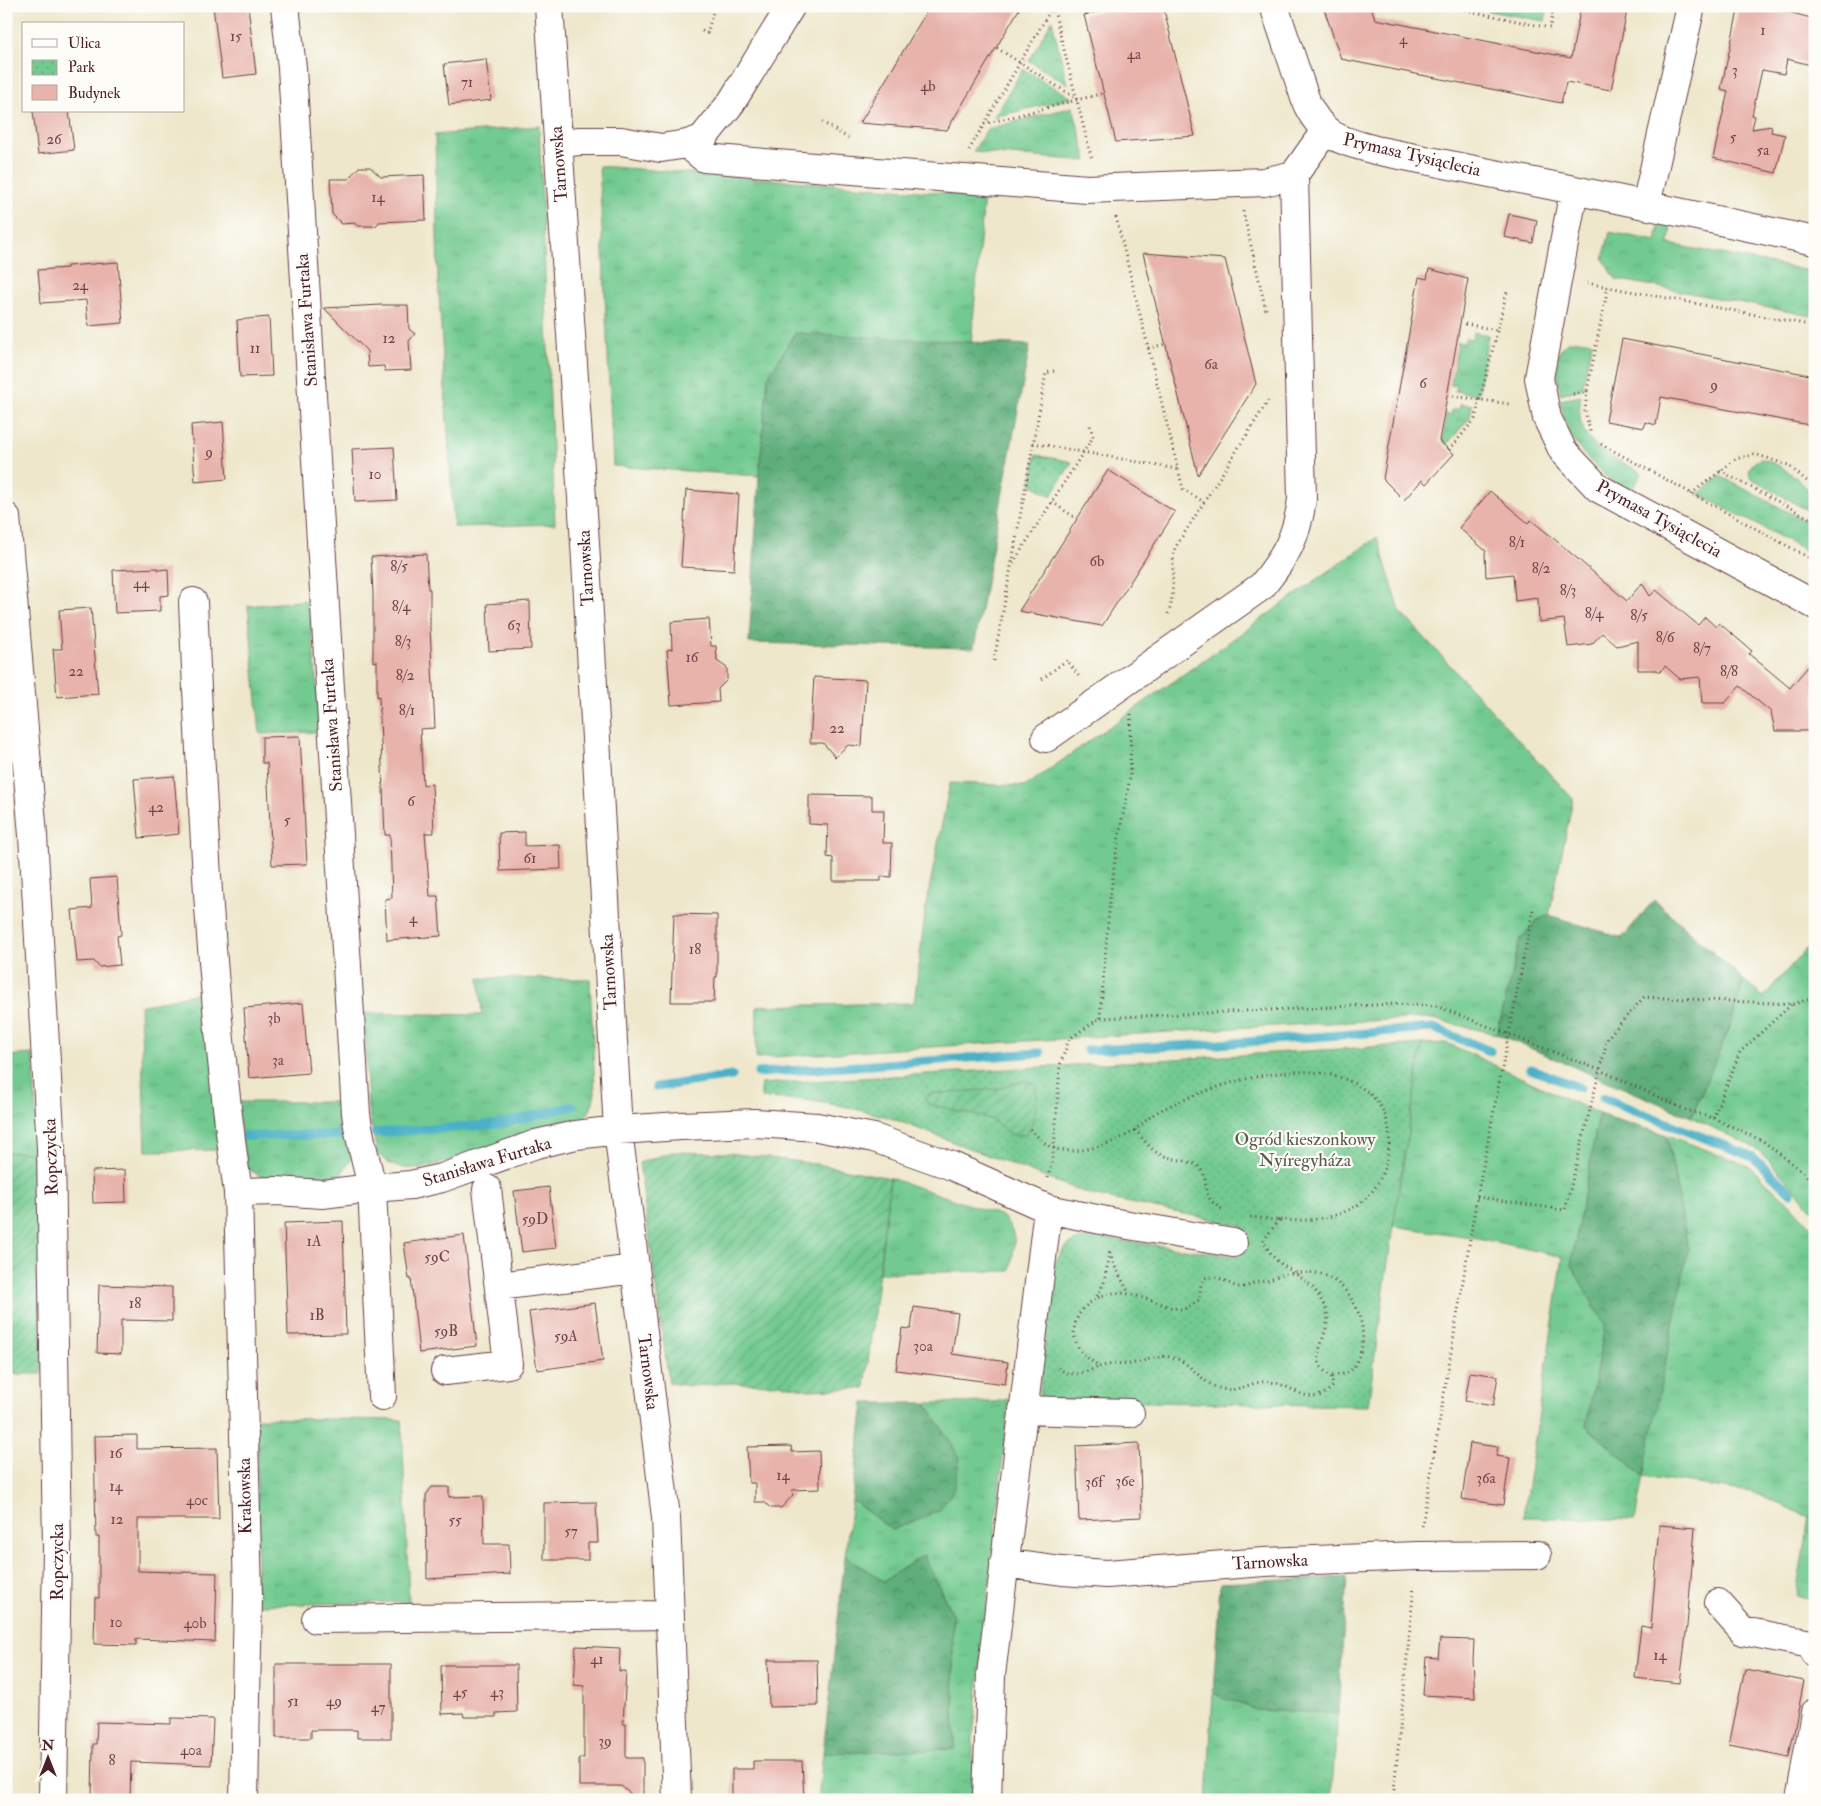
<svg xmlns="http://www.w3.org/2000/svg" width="1821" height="1806" font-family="'IM FELL Double Pica',serif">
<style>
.grass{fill:url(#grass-tufts);stroke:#5e745e}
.forest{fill:url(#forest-crowns);stroke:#546652}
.park{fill:url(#park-dots);stroke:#5e745e}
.garden{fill:url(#garden-furrows);stroke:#5e745e}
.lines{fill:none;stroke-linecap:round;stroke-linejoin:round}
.stream{stroke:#49b0c8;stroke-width:9}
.building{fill:#e7b3ab}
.minor-casing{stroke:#633d43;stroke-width:30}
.path{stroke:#633d43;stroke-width:3;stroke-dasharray:1 4;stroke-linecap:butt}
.minor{stroke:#fff;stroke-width:28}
.labels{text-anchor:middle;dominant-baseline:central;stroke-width:4.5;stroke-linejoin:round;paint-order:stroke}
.number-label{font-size:15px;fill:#71444b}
.street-label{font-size:18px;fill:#4a1f2b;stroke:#fdfcf7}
.park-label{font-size:18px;fill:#585b4e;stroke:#fdfcf7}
</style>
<defs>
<pattern id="grass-tufts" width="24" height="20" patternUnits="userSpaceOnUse" patternTransform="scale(1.25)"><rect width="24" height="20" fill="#72ca90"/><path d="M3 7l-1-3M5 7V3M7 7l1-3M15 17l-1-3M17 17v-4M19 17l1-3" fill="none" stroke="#64ad7c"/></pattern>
<pattern id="forest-crowns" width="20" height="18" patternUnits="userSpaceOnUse" patternTransform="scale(1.25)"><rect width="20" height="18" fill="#5dae7a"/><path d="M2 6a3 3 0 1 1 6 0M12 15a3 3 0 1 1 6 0" fill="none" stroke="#4f8d64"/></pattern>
<pattern id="park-dots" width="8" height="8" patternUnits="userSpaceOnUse" patternTransform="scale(1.25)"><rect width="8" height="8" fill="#72ca90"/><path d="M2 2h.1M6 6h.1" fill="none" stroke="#64ad7c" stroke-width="1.8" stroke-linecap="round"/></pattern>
<pattern id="garden-furrows" width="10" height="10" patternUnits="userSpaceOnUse" patternTransform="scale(1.25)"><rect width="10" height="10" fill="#72ca90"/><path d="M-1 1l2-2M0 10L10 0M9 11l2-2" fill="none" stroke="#64ad7c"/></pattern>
</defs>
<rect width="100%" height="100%" fill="#fdfcf7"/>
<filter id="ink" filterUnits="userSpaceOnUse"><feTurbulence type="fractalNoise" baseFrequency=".02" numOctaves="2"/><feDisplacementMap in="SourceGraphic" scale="10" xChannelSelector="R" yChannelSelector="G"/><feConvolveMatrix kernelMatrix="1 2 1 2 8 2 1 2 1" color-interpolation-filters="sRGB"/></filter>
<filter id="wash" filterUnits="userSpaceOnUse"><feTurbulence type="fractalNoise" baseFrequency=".0096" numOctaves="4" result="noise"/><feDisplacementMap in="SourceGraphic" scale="20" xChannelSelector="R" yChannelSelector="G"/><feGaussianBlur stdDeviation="1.12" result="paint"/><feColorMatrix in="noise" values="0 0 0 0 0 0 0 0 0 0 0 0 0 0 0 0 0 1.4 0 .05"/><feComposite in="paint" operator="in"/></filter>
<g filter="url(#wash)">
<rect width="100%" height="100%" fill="#eee7cb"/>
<path class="grass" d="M1486,6h62l-3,15 -57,-10z
M1052,20l15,64 -38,-23z
M1073,107l14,54 -114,-9 14,-23z
M539,126l16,398 -101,3 -16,-246 -3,-146z
M599,166l385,30 -13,147 -176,-9 -27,43 -9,99 -146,-10z
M1660,221l11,2 -2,21 146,28v21l-4,23 -195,-37 -13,-20 7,-27 46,9z
M1473,332l15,3 -10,60 -23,-4 1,-5 -5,-1 7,-43 7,1v-5l7,1z
M1580,340l12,2 -10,47 -22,5c-2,-12 -6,-41 5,-50 4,-3 10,-3 15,-4z
M1581,396c-9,48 27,58 61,77l-9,15 -6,2c-14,-6 -20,-12 -31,-23 -22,-22 -30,-35 -36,-67z
M1460,404l12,1 -2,13 -23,26 -4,-3 3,-27 5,1 1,-5h7z
M1762,459c14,2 42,22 49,35 4,6 4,13 3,20l-63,-36c-5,-9 2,-17 11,-19z
M1720,476l95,50v29l-117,-61z
M1377,537l23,74 173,188 -24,116 -13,6 -16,19 -23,94 -70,-16 -193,10 -478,30 1,-52 157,-3 12,-98 24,-122 76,3z
M309,600l12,132 -61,2 -12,-128z
M1815,939v273l-56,-62 -68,-33 38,-88 15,-49 19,17z
M479,978l111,1 5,114c-4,19 -6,24 -24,32l-89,27 -62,17 -17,-1 -15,-5 -11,-10 -9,-45 -4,-95 118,2z
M211,990l12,160 -77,1 -6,-145z
M1447,1043l152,71 -28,151 34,60 -19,101 102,-176 -21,-115 82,31 42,39 24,27v368l-19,-5 13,-78 -58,-25 -108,-16 -8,44 -112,-3 40,-260 -85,-19 -85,-12 29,-182z
M33,1054l5,98 -32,1v-97z
M236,1102h113l2,57 -12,19 -16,3 -61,-4 -15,-9z
M890,1178l112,38c18,20 12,31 8,55l-131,2z
M1009,1399l-36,339v62h-155l5,-47 132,-4 -3,-135 -28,-59 -41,26 -38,-25 7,-56 40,30 68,-72 -34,-55 69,-1z
M257,1418l145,2 7,182 -155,3 3,-38z
M1213,1693l42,17 83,3 -7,87h-124z"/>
<path class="forest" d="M795,333l235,12 -56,303 -225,-5 10,-167 9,-99z
M1654,900l90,80 -15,49 -38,88 -194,-83 23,-94 16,-19 13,-6 73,23z
M1599,1114l68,21 21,115 -45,226 -57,-50 19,-101 -34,-60z
M864,1403h62l34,55 -6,31 -15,22 -47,19 -40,-30z
M924,1555l28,59 3,135 -132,4 22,-197 38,25z
M1347,1577l-9,136 -83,-3 -42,-17 7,-110z"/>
<path class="park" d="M1023,69l49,29 -78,19z
M1036,455l36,7 -21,34 -20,-12z
M1422,1044l-29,182 -25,180 -329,-6 14,-132c9,-21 17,-28 40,-31l143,19 7,-30 -152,-31 -203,-78 -45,-11 -38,-6 -44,-2v-14z"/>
<path class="garden" d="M1024,1081l7,1 5,3c2,15 0,38 -11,50h-13l-21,-16 -63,-15 -4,-7 6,-3 67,-5z
M38,1152l4,222h-36v-221z
M672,1152l57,1 87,11 74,14 -25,210 -56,2 -29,-6 -53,-1 -36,3 -22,-3 -30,-220z"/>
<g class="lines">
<path class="stream" d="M1087,1050l131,-6 215,-16 57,23
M1531,1069l49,19
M758,1073l282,-20
M656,1087l76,-11
M1603,1098l150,59 38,36
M375,1133l125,-9 73,-18
M245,1136l103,-1"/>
</g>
<g id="blocks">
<path class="building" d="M213,6h35l8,68 -34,4z
M930,6h91l-74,124 -87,-7z
M1121,6h42l32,130 -79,6 -32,-127z
M1323,6h48l4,13 196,39 10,-52h47l-17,84 -45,-8 -5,21 -220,-44z
M1739,6h26l50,13v47l-28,-7 -3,15 -22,-4 -10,45 3,1 -3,13 20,-3 -1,6 14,3 -9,38 -63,-15 15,-67 -7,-2z
M486,59l5,41 -42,5 -5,-41z
M33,111h36l5,39 -36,4z
M359,167h11l11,10 43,-2 2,45 -47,2 -3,4h-18l-4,-3 -12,1 -10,-10 -2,-35h18z
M1509,214l28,6 -4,23 -29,-6z
M1143,253l82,6 31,125 -58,91z
M118,262l5,61 -35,3 -2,-26 -45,3 -3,-33 29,-2v-2z
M1429,269l39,10 -29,162 15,13 -28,30 -4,-4 -18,20 -21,-21 36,-202 8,2z
M381,305h27l1,24 6,5 -6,7 2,29 -26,1 -1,-5 -16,1 -1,-16 -43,-43z
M269,317l3,59 -32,1 -3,-57z
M1622,339l193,37v45l-5,-1 -1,5 -148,-28 -5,28 -11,-3 -1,6 -38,-7z
M223,422l4,57 -32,3 -4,-57z
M394,447l3,53 -42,2 -3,-53z
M1108,470l67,42 -73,114 -83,-15z
M686,490l53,4 -5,76 -53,-3z
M1490,491l38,32 3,-3 21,17 75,64 15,-18 8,13 6,-6 42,35 7,-8 11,10 3,-4 33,28 -3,3 41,34 25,-30v73h-40l-4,-19 -31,-26 -15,17h-23l-2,-26 -20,2 -15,-13 -5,6 -3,-2h-19v-29l-21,5 -15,-13 -10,11 -24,3 -4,-28 -25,3 -1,-24 -23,3 -2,-27 -27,3 -1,-24 1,-2 -27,-23z
M426,554l2,35h2v39l5,100 -15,1 3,56 9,-1 2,49h-9l5,63h8l3,40 -54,4 -2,-41 7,-1 -2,-63h-5l-6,-139 -2,1v-36l-4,1v-69l-2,-36z
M158,568v2l10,-1 1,26 -9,1v15l-45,2 -2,-43z
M530,601l1,48 -42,2 -2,-47z
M91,608l7,86 -41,3 -4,-48h9l-3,-39z
M709,619l2,27h5l1,15 10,7v12l-9,9 1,13 -48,3 -4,-55 5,-1 -1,-27z
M814,677l52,3 -4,66 -14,-1 -13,12 -12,-14h-13z
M300,736l7,128 -35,1 -5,-102h-5v-26z
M174,776l5,58 -40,4 -5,-59z
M809,795l63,1v14h12l-1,33h9l-1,34 -10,-1v5h-48v-23l-6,-1 1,-32 -19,-1z
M525,832v14l35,-1 1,24 -61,2 -1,-38z
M117,877l4,58 -4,1 3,29 -21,2 -5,-6 -17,1 -5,-52 20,-2 -2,-29z
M674,914l43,1v62h-2l-1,25h-43z
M303,1003l6,70 -60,5 -5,-70z
M125,1170l1,32 -33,1 -1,-32z
M549,1187l7,61 -34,4 -8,-61z
M343,1221l3,113 -58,1 -4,-112z
M464,1235l13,111 -58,7 -8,-75 -2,1 -5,-36z
M99,1285l73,2v34l-51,-1v34l-24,-1z
M595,1303l8,58 -66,9 -8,-58z
M914,1307l44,6 -6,41 56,8 -3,22 -109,-14 6,-42 9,1z
M1470,1372l28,4 -5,30 -28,-5z
M137,1435v14l80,-1 2,71h-81v52l79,2 -2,69 -79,-3v6l-42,-1 1,-46h4v-61h-3l-2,-101z
M1139,1443l3,74 -63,3 -3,-74z
M1470,1443l28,4 -2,9 14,2 -7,47 -41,-6z
M791,1446l1,6 27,-1 1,38 -28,1 1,5 -12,13h-10l-7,-6h-9v-19h-6l-2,-36z
M432,1487h17v10l34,-1 1,48h25l1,30 -83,5 -1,-84z
M596,1502l2,41h-10v17h-44v-57z
M1659,1525l36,3 -8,98 -7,57 -45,-5 6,-52 10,2z
M1440,1639l34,1 -1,20 2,38 -52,-3 3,-38 12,1z
M576,1646l44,2 -1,23h7l-3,53h3v34h17v42h-5l-17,-14h-42v-28h5v-72l-10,-1z
M768,1660h49l1,46 -49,1z
M276,1664h115v74h-34v-8h-46v8h-35z
M441,1665h75l1,47 -21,1v4h-32l-1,-4 -21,1z
M1745,1669l59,12 -15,76 -60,-12z
M171,1718l42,1 -2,46 -80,-3 -1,38h-38l1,-56h3l1,-22 74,2z
M753,1761h49l2,39h-72v-31h21z"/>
</g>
</g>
<g filter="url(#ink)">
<use href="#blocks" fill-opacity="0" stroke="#633d43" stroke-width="1"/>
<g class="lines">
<defs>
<path id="minor" d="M285,6l7,62 64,1045c3,26 11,50 16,75l39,-3 31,-7 94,-34 40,-9 42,-5 63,-4 74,-3 62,4 57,11 78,28 96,43 63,13 122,21
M549,6l36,537 33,587 48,387 11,283
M1274,6l33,98c17,34 33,36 68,46l199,40 241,51
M558,143l22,-2h41l40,7 26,-4 15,-5 29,-36 60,-97
M687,144l17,14 383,31 177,-7 30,-7
M1574,190l-35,188 8,40 16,33 35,37 217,117
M1646,205l45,-199
M6,517l27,318 18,313 6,401 -4,251
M193,602c9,197 17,395 45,590l10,404 -4,204
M1046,738l216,-152c24,-30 35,-49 40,-87l-8,-324 31,-44
M238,1192l39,-1 45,3 50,-6 10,208
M499,1286l136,-17
M445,1371l63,-7 -21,-175
M1023,1410l107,3
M1004,1563l58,8 45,3 157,-12 153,-6 120,-1
M1718,1603l25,28 68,13 4,8
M316,1619l354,-4
M987,1800l4,-125 57,-466
M1800,1800l15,-87"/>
</defs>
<use href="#minor" class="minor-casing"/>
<path class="path" d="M1053,6l39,154
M1446,6l104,22 4,-22
M1481,6l2,8
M702,31l5,2 8,-27
M997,48l80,51
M822,122l26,16
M984,124l120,-31
M969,150l84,-144
M1243,211l23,99
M1116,217l67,272 21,13
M1587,283l228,43
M1465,324l32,6
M1812,325l3,-17
M1148,348l18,-4
M1587,391l-2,20 6,24
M1573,394l14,-3 21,-104
M1453,396l57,8
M1033,443l144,26
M1601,444l214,117
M1449,450l26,-31 32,-127
M1720,471l95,50
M1691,494l45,-35 19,-5 33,11 27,23
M1052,502l25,17
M1013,563l80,-126 -3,-12
M1168,614c8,-18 2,-45 7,-66l93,-147
M994,661l52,-288 12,-3
M1042,679l25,-19 13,18
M1100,1018l10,-120 6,-45 14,-76 1,-63
M1713,1118l27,-66 52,-48
M1030,1129c7,7 14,15 23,19 21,9 65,-5 83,-19 9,-7 16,-15 27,-20 55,-26 160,-63 211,-11 14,15 18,35 14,55 -10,59 -57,70 -109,67 -10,0 -20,-3 -30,-3
M1135,1130c7,7 15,19 24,24 11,6 33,6 40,13 13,14 -2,28 23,42
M1048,1178l6,-29 6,-84 9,-26 31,-21 295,-14 41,2 164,64 86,40 27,8 50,23 41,32 11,12
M1477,1197l88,13 43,-173 36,-40 149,7 22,-6
M1279,1220l-16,21c5,8 10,17 17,22 18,14 31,17 42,39 2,3 4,7 5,10 5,23 -24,47 4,64 4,-1 10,-1 15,-3 7,-2 10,-10 13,-17 12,-30 -7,-72 -38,-82 -11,-3 -27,-1 -38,0 -5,1 -9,5 -14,6 -5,2 -10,1 -15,3 -4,1 -6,4 -10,4 -14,2 -22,-14 -39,-9l-4,6 -2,16c-5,4 -10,8 -17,9 -8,0 -16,-3 -23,-6 -28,-9 -49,-19 -74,4 -8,7 -13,21 -10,31 3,14 14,21 24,29 5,-1 11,-3 16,-3 5,-1 10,1 15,0 14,-2 31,-11 45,-6 17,6 27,25 44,30 19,7 33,-9 52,-6 25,4 40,28 62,4l-2,-10
M1110,1253l4,12 15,28
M1097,1296l7,-13 6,-31
M1058,1368c14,11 26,4 41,-1
M1422,1526l55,-329 56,-287
M1393,1800l21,-214"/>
<use href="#minor" class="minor"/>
</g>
</g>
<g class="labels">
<g class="number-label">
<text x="1763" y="30">1</text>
<text x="236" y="36">15</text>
<text x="1403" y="39">4</text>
<text x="1134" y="54">4a</text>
<text x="1735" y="70">3</text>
<text x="467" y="82">71</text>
<text x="928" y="86">4b</text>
<text x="1733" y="137">5</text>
<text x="54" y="139">26</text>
<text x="1763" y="150">5a</text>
<text x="378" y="197">14</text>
<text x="80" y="285">24</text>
<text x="389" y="338">12</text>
<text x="255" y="348">11</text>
<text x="1211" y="364">6a</text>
<text x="1423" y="383">6</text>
<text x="1714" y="385">9</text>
<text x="209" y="452">9</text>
<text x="375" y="474">10</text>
<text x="1517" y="542">8/1</text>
<text x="1097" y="561">6b</text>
<text x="399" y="566">8/5</text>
<text x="1541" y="568">8/2</text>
<text x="141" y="583">44</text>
<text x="1568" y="590">8/3</text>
<text x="401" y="606">8/4</text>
<text x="1594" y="613">8/4</text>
<text x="1639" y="615">8/5</text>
<text x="514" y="625">63</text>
<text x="1665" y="637">8/6</text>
<text x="403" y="641">8/3</text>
<text x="1702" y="648">8/7</text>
<text x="692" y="657">16</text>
<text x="76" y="671">22</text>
<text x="1729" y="671">8/8</text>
<text x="405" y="675">8/2</text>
<text x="407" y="710">8/1</text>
<text x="837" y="728">22</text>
<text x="411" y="801">6</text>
<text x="156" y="807">42</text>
<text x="287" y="820">5</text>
<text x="530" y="858">61</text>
<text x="413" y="918">4</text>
<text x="695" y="949">18</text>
<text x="274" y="1018">3b</text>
<text x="278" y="1060">3a</text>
<text x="535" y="1219">59D</text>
<text x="314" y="1241">1A</text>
<text x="437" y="1257">59C</text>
<text x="135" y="1303">18</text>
<text x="317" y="1315">1B</text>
<text x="446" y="1331">59B</text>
<text x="566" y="1336">59A</text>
<text x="923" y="1346">30a</text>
<text x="116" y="1453">16</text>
<text x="783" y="1475">14</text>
<text x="1486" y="1478">36a</text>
<text x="1125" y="1481">36e</text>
<text x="1094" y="1482">36f</text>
<text x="116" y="1486">14</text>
<text x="197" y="1500">40c</text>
<text x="117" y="1519">12</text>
<text x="455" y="1520">55</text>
<text x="571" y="1531">57</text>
<text x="116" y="1622">10</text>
<text x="195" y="1623">40b</text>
<text x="1660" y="1655">14</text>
<text x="597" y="1659">41</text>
<text x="460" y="1692">45</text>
<text x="497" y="1692">43</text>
<text x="293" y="1701">51</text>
<text x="334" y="1701">49</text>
<text x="378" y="1707">47</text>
<text x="605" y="1741">39</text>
<text x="191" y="1750">40a</text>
<text x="112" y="1760">8</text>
</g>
<g class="street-label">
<text transform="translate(1412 155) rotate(13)">Prymasa Tysiąclecia</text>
<text transform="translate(559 164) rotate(-94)">Tarnowska</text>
<text transform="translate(307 320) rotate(-94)">Stanisława Furtaka</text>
<text transform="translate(1659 519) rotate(29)">Prymasa Tysiąclecia</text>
<text transform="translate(586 568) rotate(-93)">Tarnowska</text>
<text transform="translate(332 725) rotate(-94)">Stanisława Furtaka</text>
<text transform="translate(609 972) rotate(-93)">Tarnowska</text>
<text transform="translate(51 1157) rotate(-92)">Ropczycka</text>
<text transform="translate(487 1162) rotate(-17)">Stanisława Furtaka</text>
<text transform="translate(648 1372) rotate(83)">Tarnowska</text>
<text transform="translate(245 1496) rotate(-91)">Krakowska</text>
<text transform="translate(57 1562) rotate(-90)">Ropczycka</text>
<text transform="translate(1270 1562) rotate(-3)">Tarnowska</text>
</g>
<g class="park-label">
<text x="1305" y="1139">Ogród kieszonkowy<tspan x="1305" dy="21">Nyíregyháza</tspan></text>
</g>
</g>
<rect width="1821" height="1806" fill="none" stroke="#fdfcf7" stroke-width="25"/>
<rect x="22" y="22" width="162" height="90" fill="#fdfcf7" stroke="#b5a4a5"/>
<rect x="32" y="39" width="25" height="8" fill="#ffffff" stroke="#b5a4a5"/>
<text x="68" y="48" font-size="15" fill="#4a1f2b">Ulica</text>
<rect x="32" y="60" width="25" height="15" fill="url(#park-dots)" stroke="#b5a4a5"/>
<text x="68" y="72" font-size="15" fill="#4a1f2b">Park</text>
<rect x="32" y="85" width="25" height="15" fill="#e7b3ab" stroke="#b5a4a5"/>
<text x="68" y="98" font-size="15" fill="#4a1f2b">Budynek</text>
<g transform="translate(48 1758)" stroke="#fdfcf7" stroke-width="4" paint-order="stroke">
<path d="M0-4L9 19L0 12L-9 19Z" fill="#4a1f2b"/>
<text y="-8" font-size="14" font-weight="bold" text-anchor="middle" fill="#4a1f2b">N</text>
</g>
</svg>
